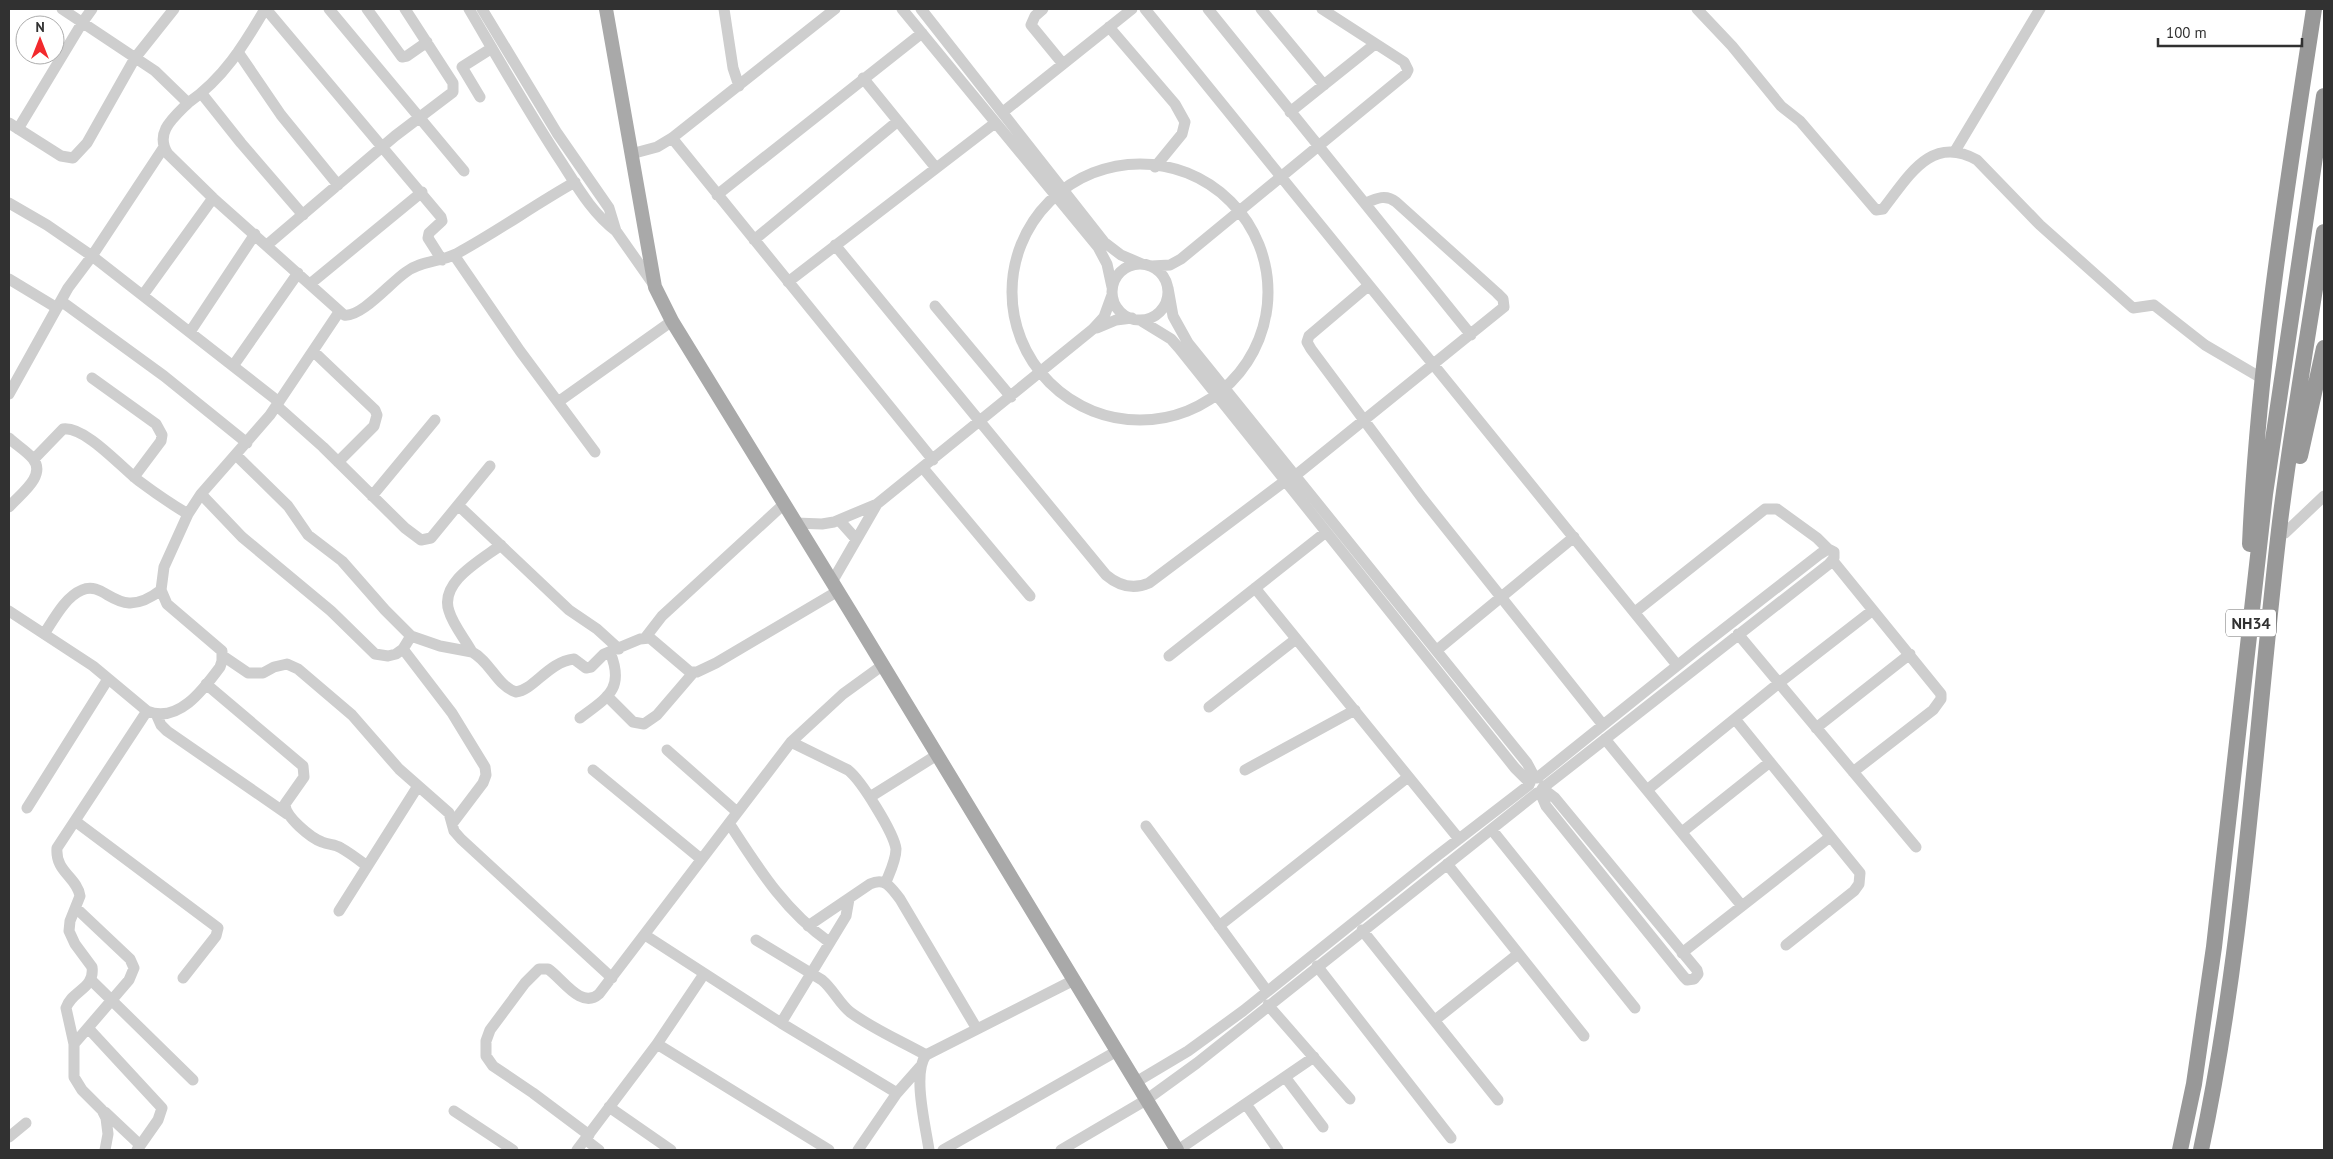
<svg xmlns="http://www.w3.org/2000/svg" width="2333" height="1159" font-family="'PT Sans',sans-serif">
<style>
.lines{fill:none;stroke-linecap:round;stroke-linejoin:round}
.minor{stroke:#cecece;stroke-width:11}
.major{stroke:#a9a9a9;stroke-width:14}
.highway{stroke:#989898;stroke-width:16}
.labels{text-anchor:middle;dominant-baseline:central;stroke-width:5;stroke-linejoin:round;paint-order:stroke}
.shield{fill:#fff;stroke:#6f6f6f;stroke-width:1}
.shield-label{font-size:16px;font-weight:bold;fill:#313131}
</style>
<rect width="100%" height="100%" fill="#fff"/>
<g class="lines">
<path class="minor" d="M62,9l93,62 33,32c35,-24 56,-58 77,-94
M266,9l175,208 1,4 -13,12 -1,5 14,22
M329,9l135,162
M367,9l35,48 5,-1 20,-14
M469,9c30,51 60,104 93,154 16,25 31,51 54,68
M482,9l75,124 52,75 7,23 38,54
M724,9l9,59 6,18
M902,9l196,238 9,17 5,23
M921,9l183,233 17,13 21,9
M1043,9l-8,7 -4,9 32,39
M1145,9l532,656
M1208,9l263,326
M1261,9l63,76
M1697,9l35,37 49,60 19,15 76,89 7,-1c26,-33 48,-75 94,-49l63,65 93,83 21,-3 51,40 58,34
M1109,27l66,77 10,18 -3,12 -27,33
M238,52l43,63 57,70
M863,78l73,90
M202,94l39,49 62,72
M480,97l-18,-30 30,-19
M188,103c-15,15 -34,30 -20,51l45,44 131,117c17,3 47,-33 62,-43 14,-11 34,-10 50,-18 41,-22 78,-49 119,-72
M1003,112l129,-103
M1290,112l85,-68
M9,123l52,33 12,2 14,-15 48,-85 39,-49
M18,129l64,-106 10,-14
M672,138l261,322
M1955,151l85,-142
M631,154l26,-7 15,-9 163,-129
M1012 292a128 128 0 1 1 256 0a128 128 0 1 1-256 0Z
M717,195l205,-162
M9,203l38,22 45,31 187,146
M754,240l144,-119
M267,245l128,-109 58,-44v-9l-48,-74
M835,245l271,330c13,11 27,15 43,8l136,-102
M454,255l66,96 75,101
M1112 292a28 28 0 1 1 56 0a28 28 0 1 1-56 0Z
M1152,266l18,-1 11,-6 225,-185 2,-4 -4,-8 -82,-53
M9,279l48,29
M788,282l207,-159
M310,284l112,-92
M1368,286l-59,50 -2,6 4,7 111,149 181,227
M1168,288l5,28 15,27 339,420 8,15
M143,295l70,-97
M61,301l103,75 83,67
M935,306l76,91
M1140,320l31,19 8,9 336,420 15,15
M1097,328l19,-8 16,-2
M190,332l65,-98
M313,351l62,59 2,5 -3,11 -36,36
M233,366l65,-93
M92,378l64,46 6,11 -1,6 -27,36
M9,394l59,-106 24,-32 72,-109
M558,402l114,-81
M277,406l46,41 82,81 16,12 10,-2 59,-72
M9,438c7,7 18,13 24,21 14,17 -14,36 -24,48
M236,455l52,51 20,29 34,26 43,49 26,26 29,10 32,6c18,9 25,34 44,40 18,-2 32,-30 58,-33l12,9 5,-1 13,-13 36,-15 10,-1 40,34h7l19,-9 122,-72
M34,459l29,-30c22,-3 58,38 76,52 16,12 32,23 49,33
M923,468l107,128
M1296,475l208,-168 -1,-8 -6,-6 -101,-91c-10,-8 -19,-4 -30,1
M201,494l41,43 89,74 44,43 13,2 8,-2 7,-5 8,-13
M372,496l63,-76
M458,505l111,105 28,19 22,20
M839,520l17,19
M796,523l26,1 12,-2 43,-18 216,-175 11,-12 8,-22
M2285,533l39,-37
M1833,561l108,133v5l-8,11 -80,62
M832,582l45,-78
M1255,588l204,251
M9,611l84,55 54,45c31,13 56,-21 73,-44l2,-6v-10l-55,-47 -6,-14 3,-23 24,-53 13,-20 69,-79 69,-103
M1635,612l130,-103h12l40,29 11,11
M44,634c10,-15 21,-37 38,-44 25,-11 35,34 79,0
M1738,634l178,213
M645,638l17,-22 122,-112
M403,649l49,64 33,54 1,8 -3,8 -31,41
M1437,650l137,-113
M472,652c-7,-13 -19,-27 -23,-41 -10,-29 32,-51 52,-66
M223,656l25,17h15l11,-6 13,-3 11,5 54,46 47,54 50,44 5,18 7,8 151,139
M1169,656l157,-124
M206,684l97,82 1,11 -19,27c0,13 26,34 37,38 7,3 13,2 19,6 9,5 18,12 26,18
M607,696l26,26 11,2 13,-9 36,-42
M1209,707l87,-68
M157,716l4,9 6,6 120,83
M580,718c28,-21 45,-29 30,-66
M1735,719l125,154 -1,11 -5,7 -68,54
M1816,728l94,-74
M1605,739l137,167
M791,742l57,28c13,10 46,63 48,79 0,11 -6,23 -10,33
M667,750l70,62
M593,770l108,89
M1245,770l110,-60
M1537,778l161,-129 122,-95 8,-5 6,3v6l-5,6 -285,223
M1543,789l12,9 142,172 1,4 -4,5 -7,1 -3,-3 -138,-171 -6,-14 4,-6
M1647,790l132,-107 94,-73
M870,797l67,-42
M27,808l81,-129
M75,821l143,107 -2,8 -33,42
M729,823c30,46 55,87 100,119
M1146,826l121,165
M1492,830l143,178
M1682,832l88,-70
M1447,864l137,172
M339,911l79,-125
M808,926l62,-42c16,-7 21,4 30,15l77,130
M1219,926l189,-149
M1362,930l136,170
M645,935l136,88 116,70
M756,940l66,40c11,9 17,23 28,32 23,17 51,29 76,43
M1682,953l148,-116
M1317,966l134,172
M91,980l102,100
M1268,1005l82,94
M1435,1020l83,-66
M781,1023l65,-107 3,-17
M88,1028l74,80 -4,12 -21,30
M74,1044l55,-64 5,-12 -4,-9 -54,-51
M657,1044l172,106
M1285,1077l38,50
M1136,1082l52,-31 55,-40 190,-152 96,-74
M1246,1104l32,46
M609,1107l62,43
M454,1111l59,39
M105,1112l35,33
M589,1135l-56,-42 -40,-27 -7,-10v-15l4,-11 35,-47 14,-14h9c14,9 33,41 51,25l192,-252 52,-48 40,-29
M9,1137l17,-14
M586,1140l13,10
M105,1150l3,-16 -2,-16 -4,-8 -20,-20 -8,-13v-33l-8,-36c6,-18 29,-19 26,-41l-17,-23 -6,-13 1,-10 10,-25c-3,-19 -25,-24 -23,-48l90,-137
M577,1150l80,-106 47,-70
M858,1150l39,-57 23,-26
M929,1150c-3,-22 -17,-77 -3,-95l148,-75
M943,1150l174,-99
M1061,1150l85,-50 51,-37 340,-270
M1178,1150l136,-93"/>
<path class="major" d="M606,9l49,278 17,34 178,290 327,539"/>
<path class="highway" d="M2300,456l24,-108
M2250,544c8,-180 37,-358 64,-535
M2180,1150l14,-66 20,-137 51,-453 59,-398
M2201,1150c44,-206 54,-418 79,-628 12,-97 29,-193 44,-290"/>
</g>
<g class="labels">
<rect class="shield" x="2226" y="609.5" width="50" height="27" rx="4"/>
<g class="shield-label">
<text x="2251" y="623">NH34</text>
</g>
</g>
<rect width="2333" height="1159" fill="none" stroke="#313131" stroke-width="20"/>
<g transform="translate(40 40)"><circle r="24" fill="#ffffff" stroke="#adadad"/>
<path d="M0-4L9 19L0 12L-9 19Z" fill="#f2292d"/>
<text y="-8" font-size="14" font-weight="bold" text-anchor="middle" fill="#313131">N</text>
</g>
<path d="M2158 38v8h144v-8" fill="none" stroke="#313131" stroke-width="2.5"/>
<text x="2166" y="38" font-size="15" fill="#313131" stroke="#ffffff" stroke-width="4" paint-order="stroke">100 m</text>
</svg>
